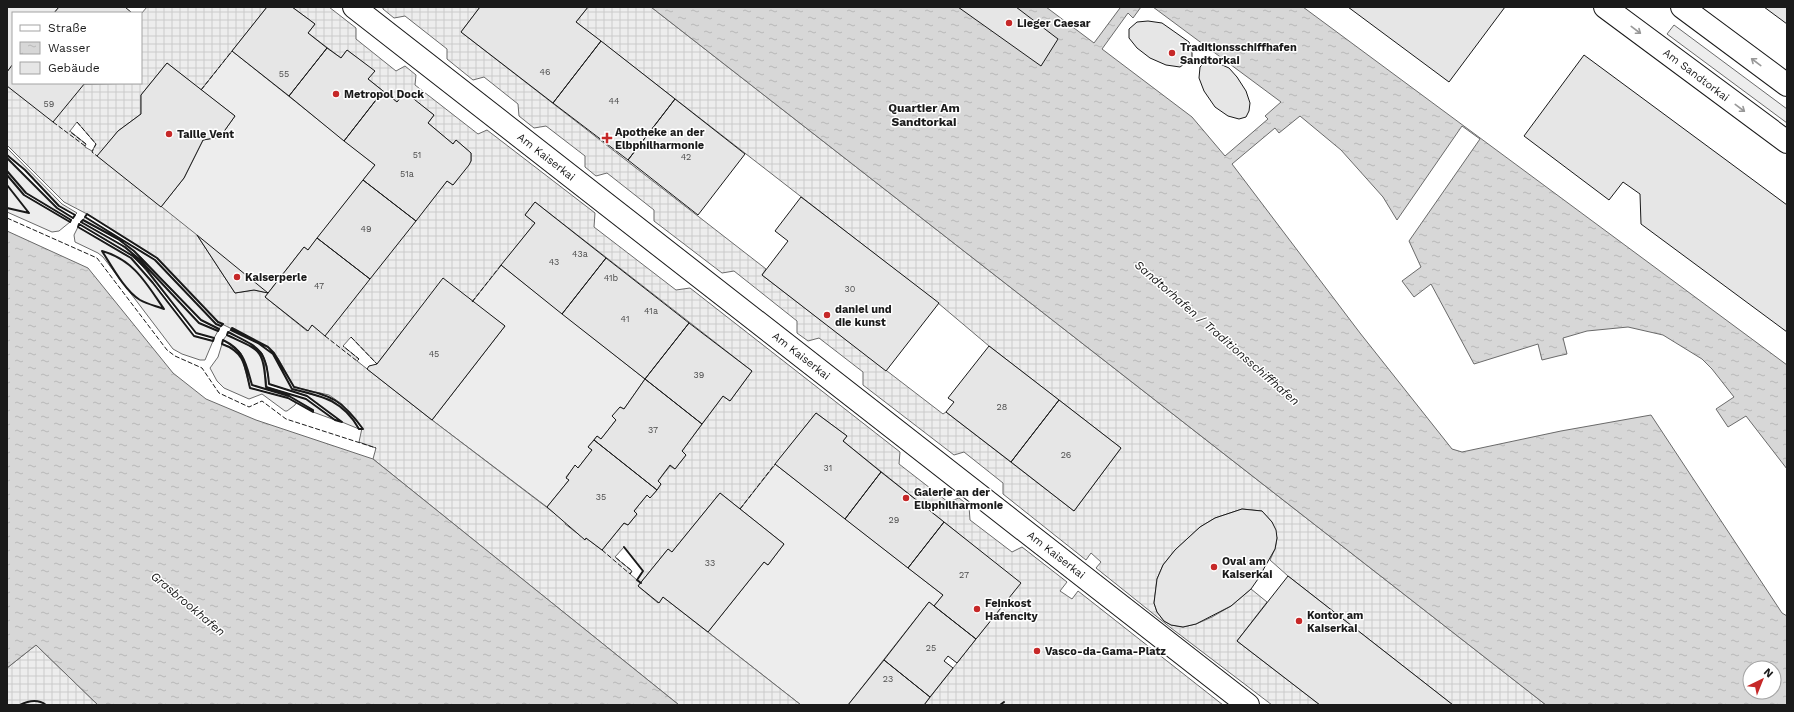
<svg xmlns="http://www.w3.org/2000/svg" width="1794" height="712" font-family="'Work Sans',sans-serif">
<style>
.built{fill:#ededed;stroke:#6a6a6a}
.plaza{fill:url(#plaza-grid);stroke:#6a6a6a;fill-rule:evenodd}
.water{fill:url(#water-ripples);stroke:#6a6a6a;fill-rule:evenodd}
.pier{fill:#fff;stroke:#6a6a6a}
.building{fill:#e6e6e6;stroke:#1a1a1a}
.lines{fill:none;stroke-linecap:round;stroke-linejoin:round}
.street-casing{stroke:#1a1a1a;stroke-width:24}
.secondary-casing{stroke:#1a1a1a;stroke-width:24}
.street{stroke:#fff;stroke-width:22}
.secondary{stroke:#fff;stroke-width:22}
.fence{stroke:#1a1a1a;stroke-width:1;stroke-dasharray:5 2;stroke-linecap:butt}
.wall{stroke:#1a1a1a;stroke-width:2}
.oneway{stroke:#989898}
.poi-dot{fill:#c62828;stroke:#fff;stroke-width:1.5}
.labels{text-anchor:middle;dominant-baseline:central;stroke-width:3;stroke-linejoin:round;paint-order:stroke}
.number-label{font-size:9px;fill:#4d4d4d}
.poi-label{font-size:11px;font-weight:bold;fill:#1a1a1a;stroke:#fff;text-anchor:start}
.street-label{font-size:11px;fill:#1a1a1a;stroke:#fff}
.neighbourhood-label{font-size:12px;font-weight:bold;fill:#1a1a1a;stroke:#fff}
.water-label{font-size:12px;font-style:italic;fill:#1a1a1a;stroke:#fff}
</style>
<defs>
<pattern id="plaza-grid" width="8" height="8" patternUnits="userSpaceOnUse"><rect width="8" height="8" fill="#ededed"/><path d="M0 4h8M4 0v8" fill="none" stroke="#cbcbcb"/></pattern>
<pattern id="water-ripples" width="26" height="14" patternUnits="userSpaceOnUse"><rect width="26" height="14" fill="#d7d7d7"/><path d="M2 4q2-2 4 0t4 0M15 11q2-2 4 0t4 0" fill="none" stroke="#b8b8b8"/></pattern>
</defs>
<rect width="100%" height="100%" fill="#fff"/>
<path class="built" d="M7,7h52l-5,6h-41v51l-6,8z
M1674,25l113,84v14l-120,-89z
M232,51l143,114 -67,85 -4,-3 -36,46 -8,-3h-13l-12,3 -39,-57 -35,-29 23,-29 19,-38 17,-3 15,-21 -34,-26z
M7,148l55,56 15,9 -2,2 -16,-9 -34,-36 -18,-15z
M7,158l50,50 16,10 -2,2 -45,-27 -19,-22z
M7,175l17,20 46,27 -11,9 -7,1 -45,-20z
M85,217l70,43 61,64 5,2 -2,3 -18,-9 -60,-63 -23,-18 -35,-19z
M81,222l36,20 22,17 60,64 19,8 -4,7 -18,-5 -57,-71 -14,-11 -46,-27z
M78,227l53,31 22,25 41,53 19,5 -8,19h-5l-18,-6 -9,-5 -70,-92 -5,-4 -23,-11 -1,-7z
M501,265l144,114 -21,30 -4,-2 -7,9 3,4 -15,19 -4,-3 -9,11 4,3 -14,18 -3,-2 -9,11 3,3 -22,27 -115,-87 73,-94 -33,-24z
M231,330l27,13 15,11 19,35 40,11 17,14 10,15 -17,-7 -35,-26 -38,-12 -2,-18 -5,-13 -9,-8 -25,-13z
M227,335l25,12 8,7 4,7 3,26 39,12 29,21 -22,-8v-2l-24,-14 -37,-11 -11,-32 -6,-6 -12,-7z
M222,344l12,4 8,10 8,30 38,10 8,5 -1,2 -8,6h-2l-23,-17 -13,5 -25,-11 -7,-7 -7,-13 8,-11z
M775,464l168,131 -9,11 -5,-4 -81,103h-47l-93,-73 56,-70 4,3 16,-21 -44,-35z"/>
<path class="plaza" d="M147,7h120l-66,83 -34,-27 -26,32v19l-23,17 -20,25 99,79 38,58 19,-3 14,3 -3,4 42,34 5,-6 13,10 122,-154 6,4 18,-24v-8l-15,-13 -3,4 -25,-21 6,-8 -29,-22 -8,9 -29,-23 6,-8 -27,-21 -6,8 -33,-25 7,-9 -23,-17h37l27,21v11l40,32 9,-5 11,9 -1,10 63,49 9,-4 108,83 -1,14 82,63 14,-2 210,164 -1,12 49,38 11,-4 10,8 1,14 42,32 10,-5 45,35 -7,9 12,8 6,-8 145,114h-299l96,-122 -177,-142 4,-5 -31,-23 -76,96 -20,-16 -48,59 -4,-3 -30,37 20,17 5,-6 138,108h-122l-306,-246 3,-11 -17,-6 3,-14 -20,-24 -13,-9 -35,-8 -16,-29 -10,-11 -50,-25 -61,-64 -70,-44 -23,-12 -57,-57v-59l134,-3v-69zM77,122l19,22 -4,7 -7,-4 1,-3 -16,-13zM535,202l217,169 -22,30 -7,-5 -41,55 4,4 -11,14 -5,-3 -12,15 3,3 -4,6 -7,8 -3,-3 -13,16 3,3 -9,11 -4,-2 -22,27 -16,-12 -1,1 -20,-15 1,-2 -134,-102 -75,-59 2,-2 -16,-13 8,-9 26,27 27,-35 68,-27 63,-79 -10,-8zM624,547l19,24 -6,9 -7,-6 2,-3 -17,-14z
M383,7h97l-19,25 305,237 -4,6 181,139 3,-2 128,99 47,-63 -132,-102 -51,-43 -362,-281 12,-15h63l895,698h-93l-165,-129 -18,-16 5,-11 2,-11 -5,-16 -10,-11 -20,-2 -27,9 -15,9 -25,23 -12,15 -6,14 -3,24 3,9 7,9 7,4 12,2 13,-3 16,-7 19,-11 20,-17 16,13 -30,39 83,64h-48l-101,-77 -75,-60 5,-6 -10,-9 -5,7 -83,-66v-11l-39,-31 -10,3 -91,-70v-13l-44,-34 -11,3 -11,-8v-12l-63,-50 -12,2 -68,-52v-11l-47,-37 -11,3 -11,-9v-11l-39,-30 -12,2 -15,-12 -1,-12 -34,-27 -11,3 -26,-21v-10l-42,-33 -11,2 -11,-9z
M36,645l62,60h-91v-37z"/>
<path class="water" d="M651,7h652l484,358v340h-241zM1750,668h24v24h-24z
M7,231l81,37 85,105 33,26 50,21 117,39 306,246h-581l-62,-60 -29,23z"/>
<path class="pier" d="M1046,7h73l1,1 -26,35z
M1141,7h12l128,95 -16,14 3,3 -43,37 -33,-39 -90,-68 26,-36 5,5z
M1300,116l41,34 42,47 14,23 65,-94 18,13 -71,102 12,26 -19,14 12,16 17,-13 43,80 64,-20 4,16 16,-4 9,-2 -4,-16 24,-7 41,-4 35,8 39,24 10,10 22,28 -18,12 12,18 18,-11 41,53v147l-5,-3 -131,-198 -90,16 -99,21 -10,-3 -92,-116 -128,-169 43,-36 4,5z"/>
<path class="building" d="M59,7h66l7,6h-78z
M267,7h25l23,17 -7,9 19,15 -38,48 -57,-45z
M480,7h108l-12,15 25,19 -48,62 -92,-71z
M958,7h58l42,32 -17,27z
M1348,7h157l-56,75z
M1764,7h23v17z
M1148,21l14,2 27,19 3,9v6l-5,5 -7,5 -14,-2 -16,-7 -13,-10 -8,-10v-9l8,-7z
M601,41l74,58 -47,61 -75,-57z
M327,48l14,10 6,-8 28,21 -7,8 15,12 -39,50 -55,-45z
M1584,55l203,150v127l-146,-108 -1,-30 -17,-12 -14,18 -85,-64z
M167,63l68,53 -15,21 -17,3 -19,38 -23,29 -64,-51 21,-25 23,-17v-19z
M1204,63l16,1 9,4 8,9 9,14 4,12 -1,8 -3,6 -7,2 -11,-3 -13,-9 -11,-16 -5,-13 1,-11z
M13,64v19h72l-32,39 -46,-36v-14z
M383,91l14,11 8,-10 29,23 -6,8 25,21 3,-4 15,13v8l-2,4 -16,20 -6,-4 -31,40 -53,-41 12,-15 -31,-24z
M675,99l70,55 -47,61 -70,-55z
M363,180l53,41 -46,58 -53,-41z
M801,197l138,106 -53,68 -124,-96 26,-34 -13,-10z
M535,202l71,56 -44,56 -61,-49 34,-42 -10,-8z
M197,235l71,58 -14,-3 -19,3z
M317,238l53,41 -45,57 -13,-11 -4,6 -43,-34 39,-50 4,3z
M606,258l83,65 -44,56 -83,-65z
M443,278l62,48 -73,94 -65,-51 2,-3 8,-2z
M689,323l63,48 -22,30 -7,-5 -21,28 -57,-45z
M989,346l70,54 -48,62 -65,-50 8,-10 -6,-4z
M645,379l57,45 -20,27 4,4 -11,14 -5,-4 -12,16 3,3 -4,6 -63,-50 3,-4 4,3 15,-19 -4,-4 8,-9 4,2z
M1059,400l62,48 -47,63 -63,-49z
M816,413l31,23 -4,5 38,31 -36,47 -70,-55z
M594,440l63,50 -7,8 -3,-3 -13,16 3,3 -9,11 -4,-2 -22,27 -16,-12 -1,2 -38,-33 22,-27 -3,-2 9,-13 3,3 14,-18 -4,-3z
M881,472l63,50 -36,46 -63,-49z
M720,493l64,51 -16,21 -4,-3 -56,70 -45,-35 -4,6 -21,-17 30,-37 4,3z
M1242,509l20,2 10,11 4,8 1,8 -2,11 -17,30 -7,10 -20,17 -35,18 -13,3 -12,-2 -7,-4 -7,-9 -3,-9 3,-24 6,-14 12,-15 25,-23 15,-9z
M944,522l77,61 -45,56 -42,-33 9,-11 -35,-27z
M1288,576l165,129h-133l-83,-64z
M929,602l47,37 -19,24 -9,-7 -4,5 9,7 -23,29 -46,-37z
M884,660l46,37 -6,8h-76z"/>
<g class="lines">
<defs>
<path id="street" d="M354,7l894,698"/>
<path id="secondary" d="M1605,7l182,135
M1682,7l105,78"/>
</defs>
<use href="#street" class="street-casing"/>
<use href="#secondary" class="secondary-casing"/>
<use href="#street" class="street"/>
<use href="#secondary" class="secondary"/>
<path class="fence" d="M201,90l31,-39
M53,122l32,24 1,-2 -17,-13
M77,122l19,22 -4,8 5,4
M7,218l90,40 70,92 8,6 27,12 17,25 30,14 13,-6 24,18 90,29
M472,302l29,-37
M325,336l32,25 2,-2 -16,-13
M351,337l26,27
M740,509l35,-45
M602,550l28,24 2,-3 -17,-14"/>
<path class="wall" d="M7,155l18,15 34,36 16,9 -2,3
M7,158l50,50 16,10
M7,171l19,22 45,27 -1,2 -46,-27 -17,-20
M7,185l22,28 -22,-5
M87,214l70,44 61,64 5,2 -2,2 -5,-2 -61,-64 -70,-43z
M83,220l35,19 16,12 67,69 18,9 -1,2 -19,-8 -60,-64 -14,-12 -44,-25z
M79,224l54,32 13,13 50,64 18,5 -1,3 -19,-5 -41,-53 -22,-25 -53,-31z
M102,251c32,9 44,32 62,58 -8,-3 -17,-5 -24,-9 -15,-9 -29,-35 -38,-49z
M232,328l36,19 6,6 20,34c36,9 46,10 69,42h-4c-16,-29 -37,-33 -67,-40l-19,-35 -15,-11 -27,-13z
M228,332c31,16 38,16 41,52l38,12 35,26 -7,-2 -29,-21 -40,-12c-3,-39 -5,-36 -39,-52z
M223,340c22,11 23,24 29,45l37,11 24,14v2l-25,-14 -38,-10c-5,-21 -5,-36 -28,-44z
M624,547l19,24 -6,9 4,3
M20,705c8,-4 18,-6 26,0
M1000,705l4,-3"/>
</g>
<defs><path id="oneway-shaft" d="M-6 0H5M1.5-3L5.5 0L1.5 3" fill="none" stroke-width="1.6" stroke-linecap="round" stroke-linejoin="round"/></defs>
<g class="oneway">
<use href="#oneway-shaft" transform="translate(1636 30) rotate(37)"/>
<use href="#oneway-shaft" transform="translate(1756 62) rotate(-143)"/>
<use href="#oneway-shaft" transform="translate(1740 108) rotate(37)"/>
</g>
<g class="poi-dot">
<circle cx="1009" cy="23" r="4"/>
<circle cx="1172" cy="53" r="4"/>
<circle cx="336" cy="94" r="4"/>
<circle cx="169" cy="134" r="4"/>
<path d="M605 132h4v4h4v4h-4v4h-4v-4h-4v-4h4z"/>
<circle cx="237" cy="277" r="4"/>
<circle cx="827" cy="315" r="4"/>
<circle cx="906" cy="498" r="4"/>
<circle cx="1214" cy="567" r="4"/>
<circle cx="977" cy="609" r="4"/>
<circle cx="1299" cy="621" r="4"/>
<circle cx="1037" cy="651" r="4"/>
</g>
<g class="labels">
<g class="number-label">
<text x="545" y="72">46</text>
<text x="284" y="74">55</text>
<text x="614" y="101">44</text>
<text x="49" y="104">59</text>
<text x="417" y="155">51</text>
<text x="686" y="157">42</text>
<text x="407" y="174">51a</text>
<text x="366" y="229">49</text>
<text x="580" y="254">43a</text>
<text x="554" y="262">43</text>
<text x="611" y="278">41b</text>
<text x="319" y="286">47</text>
<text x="850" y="289">30</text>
<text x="651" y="311">41a</text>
<text x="625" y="319">41</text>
<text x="434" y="354">45</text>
<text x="699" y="375">39</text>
<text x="1002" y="407">28</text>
<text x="653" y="430">37</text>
<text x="1066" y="455">26</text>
<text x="828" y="468">31</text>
<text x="601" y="497">35</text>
<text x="894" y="520">29</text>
<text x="710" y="563">33</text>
<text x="964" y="575">27</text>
<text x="931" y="648">25</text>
<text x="888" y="679">23</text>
</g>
<g class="poi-label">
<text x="1017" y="23">Lieger Caesar</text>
<text x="1180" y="47">Traditionsschiffhafen<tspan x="1180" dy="13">Sandtorkai</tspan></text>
<text x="344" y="94">Metropol Dock</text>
<text x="615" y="132">Apotheke an der<tspan x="615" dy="13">Elbphilharmonie</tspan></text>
<text x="177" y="134">Taille Vent</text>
<text x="245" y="277">Kaiserperle</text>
<text x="835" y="309">daniel und<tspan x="835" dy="13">die kunst</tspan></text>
<text x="914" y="492">Galerie an der<tspan x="914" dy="13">Elbphilharmonie</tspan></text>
<text x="1222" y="561">Oval am<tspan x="1222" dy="13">Kaiserkai</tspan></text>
<text x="985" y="603">Feinkost<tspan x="985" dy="13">Hafencity</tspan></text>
<text x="1307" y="615">Kontor am<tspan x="1307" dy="13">Kaiserkai</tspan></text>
<text x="1045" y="651">Vasco-da-Gama-Platz</text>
</g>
<g class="street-label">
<text transform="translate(1696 75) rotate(37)">Am Sandtorkai</text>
<text transform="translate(546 157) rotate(38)">Am Kaiserkai</text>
<text transform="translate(801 356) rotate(38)">Am Kaiserkai</text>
<text transform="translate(1056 555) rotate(38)">Am Kaiserkai</text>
</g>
<g class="neighbourhood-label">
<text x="924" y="108">Quartier Am<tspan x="924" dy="14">Sandtorkai</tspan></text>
</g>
<g class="water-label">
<text transform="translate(1217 333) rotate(41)">Sandtorhafen / Traditionsschiffhafen</text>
<text transform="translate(188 604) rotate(40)">Grasbrookhafen</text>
</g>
</g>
<rect width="1794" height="712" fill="none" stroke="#1a1a1a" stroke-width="16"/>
<rect x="12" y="12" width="130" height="72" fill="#ffffff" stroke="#a3a3a3"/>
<rect x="20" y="25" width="20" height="6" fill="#ffffff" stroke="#a3a3a3"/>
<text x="48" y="32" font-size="12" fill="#1a1a1a">Straße</text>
<rect x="20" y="42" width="20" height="12" fill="url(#water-ripples)" stroke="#a3a3a3"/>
<text x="48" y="52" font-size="12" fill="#1a1a1a">Wasser</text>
<rect x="20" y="62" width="20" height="12" fill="#e6e6e6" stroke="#a3a3a3"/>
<text x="48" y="72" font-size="12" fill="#1a1a1a">Gebäude</text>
<g transform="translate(1762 680) rotate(43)"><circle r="19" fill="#ffffff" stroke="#a3a3a3"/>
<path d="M0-3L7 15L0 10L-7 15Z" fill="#c62828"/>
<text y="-6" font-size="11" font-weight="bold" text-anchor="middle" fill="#1a1a1a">N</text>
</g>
</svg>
